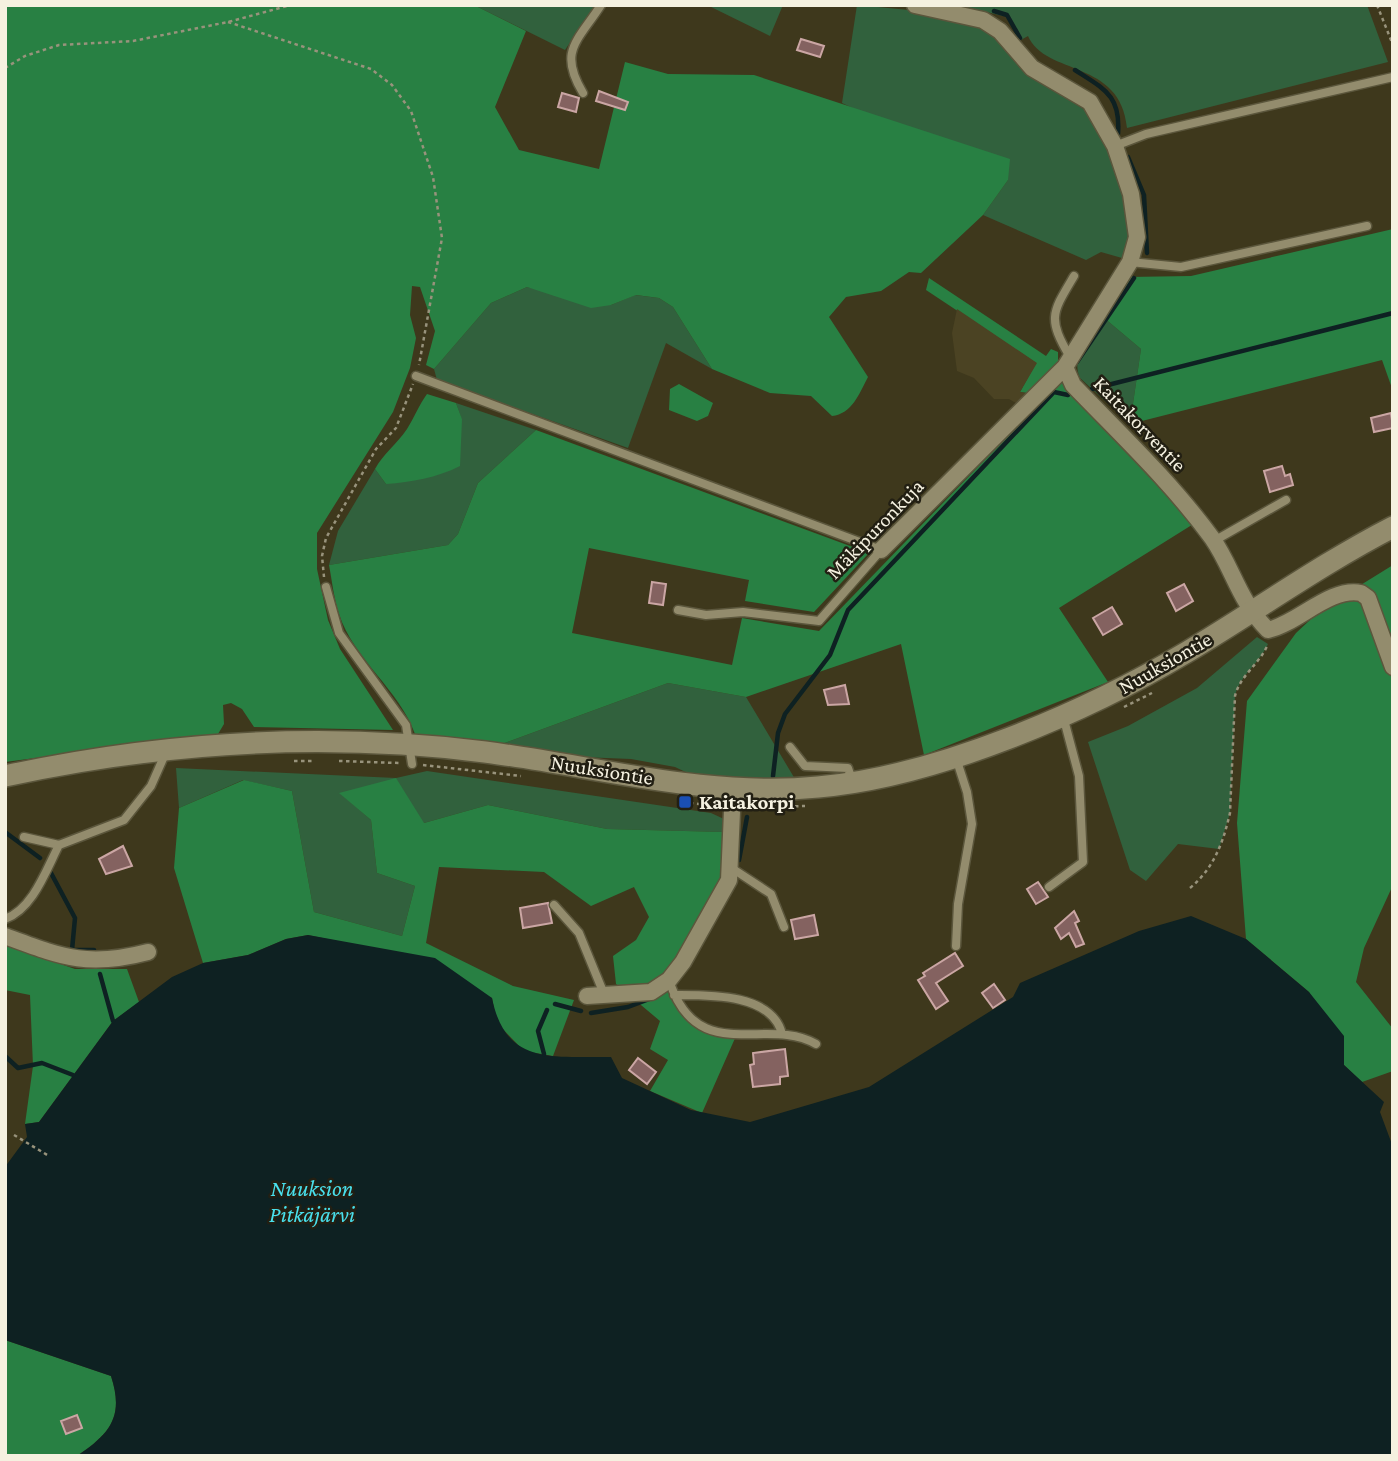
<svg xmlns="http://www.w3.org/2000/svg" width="1398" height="1461" font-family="'Crimson Pro',serif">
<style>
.green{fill:#31613d}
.forest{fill:#288043}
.sand{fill:#4b4323}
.water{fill:#0e2122}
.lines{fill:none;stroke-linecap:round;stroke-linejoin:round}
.stream{stroke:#0e2122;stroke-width:4.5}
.building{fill:#846260;stroke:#cba6a4;stroke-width:2}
.lane-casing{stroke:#5b563c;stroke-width:11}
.street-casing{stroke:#5b563c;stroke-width:19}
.secondary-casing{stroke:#5b563c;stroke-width:24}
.path{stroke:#98937c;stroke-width:2.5;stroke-dasharray:3.5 3.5;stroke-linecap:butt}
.lane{stroke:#938c6d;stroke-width:8}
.street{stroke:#938c6d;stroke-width:16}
.secondary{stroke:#938c6d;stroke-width:21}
.transit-dot{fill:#1a4fb4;stroke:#221f13;stroke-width:2.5}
.labels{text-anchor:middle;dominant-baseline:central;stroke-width:5;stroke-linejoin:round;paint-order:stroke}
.street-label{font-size:21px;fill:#f5f1e0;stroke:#221f13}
.poi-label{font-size:21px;font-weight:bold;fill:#f5f1e0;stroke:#221f13;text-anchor:start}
.water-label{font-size:23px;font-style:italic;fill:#49e0ec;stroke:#221f13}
</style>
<rect width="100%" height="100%" fill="#3e381c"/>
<path class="green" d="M474,5h121l-30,45z
M707,5h76l-13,31z
M857,5l62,6 67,17 42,46 57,36 11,11 27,67 7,27 -1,30 -7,13 -21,-6 -15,8 -103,-45 25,-35 -166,-77z
M956,5h411l21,57 -261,66c-6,-69 -82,-52 -99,-92l-9,5 -11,-24z
M527,287l84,18 24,-10 24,3 14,9 39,62 -46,-26 -38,105 -191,-68 -3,-11 57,-66z
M1103,317l38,32 -11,75 -50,-46c-10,-23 10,-42 23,-61z
M456,403l80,27 -58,53 -20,51 -10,11 -119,20 9,-34 37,-62 11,15 76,-64z
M1257,637l11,7c-9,20 -28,31 -33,52l-5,117 -11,36 -41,-5 -32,37 -16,-11 -42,-128 40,-16 69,-38z
M668,683l78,14 49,82 -101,-3 -19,-9 -44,-8 -50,-2 -79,-13z
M176,768l220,10 31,-7 284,42 13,6v13l-117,-3 -119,-24 -64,18 -84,-30 31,27 6,53 38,13 -13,50 -88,-24 -22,-121 -49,-11 -64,28z"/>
<path class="forest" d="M5,5h469l52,26 -31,76 24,43 80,19 26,-107 43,12 86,1 256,84 -2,21 -25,35 -62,58 -12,-1 -28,19 -35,6 -17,20 39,60c-9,17 -16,37 -36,39l-21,-20 -41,-3 -58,-24 -39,-62 -14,-9 -23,-3 -25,10 -20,3 -64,-21 -36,16 -57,66 -8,-4 9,-34 -15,-44 -8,-1 -2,29 6,23 -6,30 -17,44 -76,121v36l11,51 12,29 53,81 -139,-3 -12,-18 -11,-6 -8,2 1,19 -6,10 -213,28z
M1393,229v162l-11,-31 -252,64 11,-75 -38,-32 25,-40 63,-1z
M929,278l117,78 5,-7 7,3v13l-24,29 -14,-2 16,-29 -110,-73z
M1061,381l134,142 -136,85 49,74 -184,73 -23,-111 -155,53 -78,-14 -166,61 -87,-10c-16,-45 -61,-74 -76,-120 -5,-15 -7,-33 -10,-49l119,-20 10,-11 20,-51 58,-53 333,123 -55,59 -69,-11 4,-21 -160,-32 -17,85 160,32 10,-47 77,13z
M679,384l34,19 -5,13 -11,5 -28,-11 1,-21z
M427,394l29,9 6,16 -2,47c-24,12 -48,16 -74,18l-11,-15c9,-16 21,-24 32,-40 7,-11 12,-24 20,-35z
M1393,565v320l-29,63 -8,34 37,47v42l-31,11 -18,-17 -35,-73 -63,-53 -9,-116 10,-122 49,-68 42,-39 13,-3z
M396,778l28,45 64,-18 119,24 117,3 -2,45 -44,81 -4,37 32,33 30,8 -34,77 -52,-22 18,-31 -18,-11 10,-28 -44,-37 -3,-28 23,-16 13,-23 -15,-30 -43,19 -47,-34 -105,-5 -13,76 87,43 61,14 -21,56 -29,-5 -27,-28 -5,-25 -150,-56 -34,-7 -22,4 -38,16 -45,8 -29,-95 5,-60 65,-28 48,11 22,121 88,24 13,-50 -38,-13 -6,-53 -32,-27z
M5,945l70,24h52l12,33 -26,19 -74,101 -14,2 8,-58 -3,-71 -25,-5z
M5,1340l106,36c13,40 0,57 -34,80h-72z"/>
<path class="sand" d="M957,309l80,54 -17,29 14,2 -13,12 -12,-7h-15l-20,-21 -17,-7 -5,-38z"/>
<path class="water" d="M1191,916l55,23 63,53 35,44v29l40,37 -4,10 13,35v309h-1316c34,-23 47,-40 34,-80l-106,-36v-173l22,-30 -2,-13 14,-2 74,-101 59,-44 31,-14 45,-8 38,-16 22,-4 127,23 57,40c14,69 62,58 119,59l11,21 69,32 59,12 119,-35 144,-90 7,-14 119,-52z"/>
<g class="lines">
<path class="stream" d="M994,11l13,4 13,23
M1075,70c29,19 46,25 43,64
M1128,157l16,38 3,58
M1077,362l57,-84
M1092,389l301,-76
M773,776l5,-43 7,-19 45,-59 18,-45 206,-218 14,3
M5,832l35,26
M739,860l8,-43
M51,873l24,45 -3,32h22
M100,974l13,47
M555,1004l26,7
M591,1013l37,-6 24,-9
M544,1054l-6,-23 9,-21
M5,1056l13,12 24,-5 31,12"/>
</g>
<path class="building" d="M801,39l23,7 -4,11 -23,-7z
M599,91l29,11 -3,8 -29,-9z
M562,93l17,5 -3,14 -18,-5z
M1391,413l2,15 -19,4 -3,-14z
M1282,466l3,10 5,-2 3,11 -23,7 -6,-21z
M652,582l14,2 -3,21 -14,-2z
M1184,584l9,17 -17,10 -9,-18z
M1112,607l10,17 -19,11 -10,-17z
M845,685l4,19 -21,1 -4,-15z
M123,846l9,20 -26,8 -7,-15z
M1038,882l10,15 -12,7 -9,-15z
M548,903l4,20 -29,5 -3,-20z
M1074,911l5,10 -4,2 9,21 -8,3 -7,-14 -8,6 -6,-11z
M814,915l4,20 -23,4 -4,-19z
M955,953l8,13 -27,17 12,18 -12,8 -18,-29 7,-4 -2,-3z
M994,984l11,16 -12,8 -11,-15z
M785,1049l3,27 -8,1v7l-27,3 -3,-22 4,-1 -1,-11z
M638,1058l18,14 -9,12 -18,-14z
M77,1415l5,13 -16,6 -5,-13z"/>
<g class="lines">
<defs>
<path id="lane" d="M583,93c-25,-42 -6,-51 18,-88
M1115,146l31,-12 247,-57
M1130,262l51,5 186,-41
M1070,357c-23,-39 -18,-44 4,-81
M416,376l465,174 -62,71 -76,-9 -37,3 -28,-5
M1214,541l72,-41
M326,587l13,46 67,92 6,39
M790,747l15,19 43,2 4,12
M24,837l35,8
M730,867l41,27 13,33
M1049,887l34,-25 -4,-86 -16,-60
M554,905l25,28 25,61
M5,919c28,-10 41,-49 54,-74l65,-25 27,-34 15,-34
M956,946l2,-42 14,-80 -5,-32 -11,-34
M669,980c28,88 98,35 147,64
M674,995c34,0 98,-2 108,39"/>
<path id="street" d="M915,5l68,15 17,11 32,37 58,34 25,44 16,48 6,43 -7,25 -65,105 8,18c48,50 98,97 139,153 21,30 26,62 56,92 31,-7 61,-43 93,-37l7,5 25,69
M881,550l184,-183
M5,936c57,21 82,32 143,16
M587,996l64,-4 18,-12 14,-18 46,-82 4,-91"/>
<path id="secondary" d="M5,776c157,-34 321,-44 480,-24 110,14 221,46 333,35 118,-10 268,-75 369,-135 69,-41 134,-88 206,-125"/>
</defs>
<use href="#lane" class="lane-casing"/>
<use href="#street" class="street-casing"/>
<use href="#secondary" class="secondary-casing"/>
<path class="path" d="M1377,5l16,40
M228,22l143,47 21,16 19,26 22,66 9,61 -23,127
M5,68l20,-12 34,-11 74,-4 95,-19 63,-17
M324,577l-2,-21 4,-18 50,-89 20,-21 17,-44
M1124,707l28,-14
M294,761h18
M339,761l60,2
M423,765l98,11
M690,803l28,3
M746,808l59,-2
M1190,888c24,-20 33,-45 40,-75l5,-117c5,-21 25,-32 33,-52
M14,1135l35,21"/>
<use href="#lane" class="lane"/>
<use href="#street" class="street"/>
<use href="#secondary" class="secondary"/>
</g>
<rect class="transit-dot" x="678" y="795" width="14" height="14" rx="3.5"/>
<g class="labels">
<g class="street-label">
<text transform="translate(1140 424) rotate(46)">Kaitakorventie</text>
<text transform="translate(875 529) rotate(-46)">Mäkipuronkuja</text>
<text transform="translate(1165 663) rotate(-30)">Nuuksiontie</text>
<text transform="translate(602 770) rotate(9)">Nuuksiontie</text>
</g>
<g class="poi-label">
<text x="699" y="802">Kaitakorpi</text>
</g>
<g class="water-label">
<text x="312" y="1188">Nuuksion<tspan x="312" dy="26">Pitkäjärvi</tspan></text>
</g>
</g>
<rect width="1398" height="1461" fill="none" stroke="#f5f1e0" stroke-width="14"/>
</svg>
